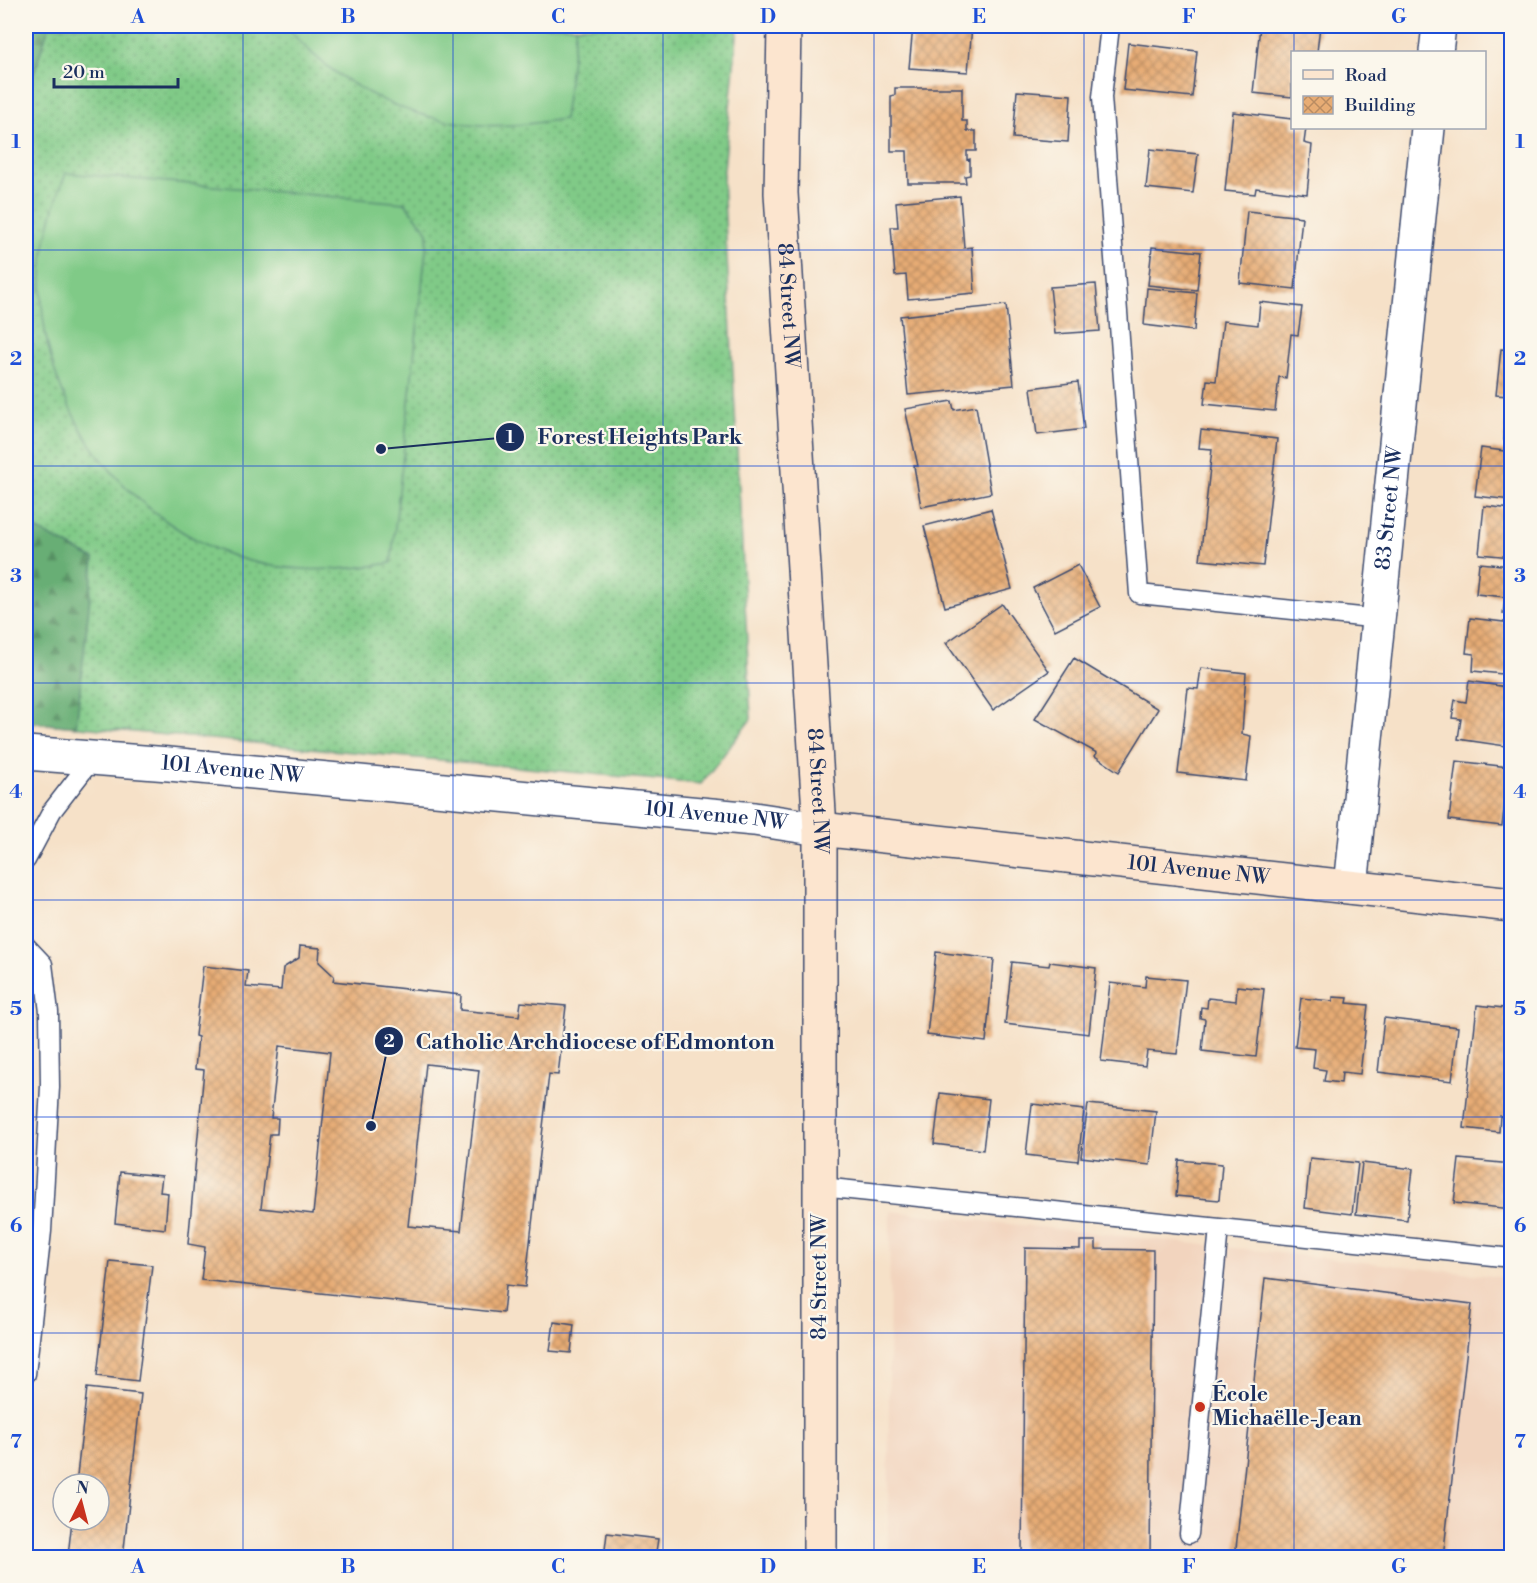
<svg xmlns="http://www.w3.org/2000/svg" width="1537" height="1583" font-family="'Libre Bodoni',serif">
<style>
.built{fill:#f2d4be}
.grass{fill:url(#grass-dots);stroke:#4e7c72;stroke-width:1.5}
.forest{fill:url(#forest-firs);stroke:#426e69;stroke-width:1.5}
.garden{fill:#80ca87;stroke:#4e7c72;stroke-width:1.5}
.building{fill:url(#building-cross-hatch);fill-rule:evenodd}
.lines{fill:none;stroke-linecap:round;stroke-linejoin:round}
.lane-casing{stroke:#3c4a6e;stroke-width:21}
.street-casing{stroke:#3c4a6e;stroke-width:36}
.secondary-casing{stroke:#3c4a6e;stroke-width:36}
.lane{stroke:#fff;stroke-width:18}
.street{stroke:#fff;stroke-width:33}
.secondary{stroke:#fce5cf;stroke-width:33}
.grid{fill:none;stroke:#1d4ed8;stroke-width:1.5;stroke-opacity:0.55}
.poi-dot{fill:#c8321e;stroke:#fbf7ec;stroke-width:2}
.labels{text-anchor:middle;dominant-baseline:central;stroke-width:4.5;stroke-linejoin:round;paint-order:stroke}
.street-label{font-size:21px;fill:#1b2f5e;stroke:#fbf7ec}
.poi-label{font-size:21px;font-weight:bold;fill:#1b2f5e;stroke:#fbf7ec;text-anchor:start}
.leader{fill:none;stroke:#1b2f5e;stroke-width:2}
.callout-dot{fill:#1b2f5e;stroke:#fbf7ec;stroke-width:2}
.mark-label{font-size:18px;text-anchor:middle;font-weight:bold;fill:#fff}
.callout-label{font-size:22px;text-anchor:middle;font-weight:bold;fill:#1b2f5e;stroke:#fbf7ec;stroke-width:4.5;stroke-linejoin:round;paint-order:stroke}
.neatline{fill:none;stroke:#1d4ed8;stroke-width:2}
.grid-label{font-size:20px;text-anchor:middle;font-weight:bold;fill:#1d4ed8}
</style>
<defs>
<pattern id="grass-dots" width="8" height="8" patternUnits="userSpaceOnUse" patternTransform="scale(1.5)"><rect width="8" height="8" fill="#80ca87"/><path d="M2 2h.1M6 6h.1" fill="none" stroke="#68a472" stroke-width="1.8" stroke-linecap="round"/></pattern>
<pattern id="forest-firs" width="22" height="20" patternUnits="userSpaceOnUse" patternTransform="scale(1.5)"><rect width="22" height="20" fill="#68ae74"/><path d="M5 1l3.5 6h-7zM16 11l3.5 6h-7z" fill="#558e62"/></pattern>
<pattern id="building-cross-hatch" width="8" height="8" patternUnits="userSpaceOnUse" patternTransform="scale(1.5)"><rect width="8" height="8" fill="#e7ac74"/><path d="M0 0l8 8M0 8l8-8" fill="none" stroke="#ba8c62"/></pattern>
</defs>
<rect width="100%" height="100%" fill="#fbf7ec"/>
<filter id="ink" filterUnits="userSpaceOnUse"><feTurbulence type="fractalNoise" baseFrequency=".0167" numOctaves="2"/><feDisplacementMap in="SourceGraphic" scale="12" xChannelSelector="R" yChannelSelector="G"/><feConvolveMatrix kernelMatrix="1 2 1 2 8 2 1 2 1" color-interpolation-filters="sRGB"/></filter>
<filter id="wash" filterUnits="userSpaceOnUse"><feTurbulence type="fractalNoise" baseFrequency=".008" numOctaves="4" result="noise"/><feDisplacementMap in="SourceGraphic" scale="24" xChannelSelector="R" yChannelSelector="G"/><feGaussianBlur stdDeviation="1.35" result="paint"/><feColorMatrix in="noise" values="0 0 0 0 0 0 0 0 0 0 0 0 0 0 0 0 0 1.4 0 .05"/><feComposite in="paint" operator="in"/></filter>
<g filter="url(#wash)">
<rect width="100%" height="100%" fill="#f6e1c8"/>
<path class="built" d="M890,1211l621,67 -2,279 -621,1z"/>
<path class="grass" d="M26,26h712l-15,153 28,540 -50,65 -675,-62z"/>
<path class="forest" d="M26,26h23l-23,72z
M26,524l68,35 -18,168 -50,-5z"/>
<path class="garden" d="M286,26h290l-12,93c-27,4 -54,8 -82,6 -75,-4 -149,-42 -196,-99z
M66,173l339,30 23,29 -37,331c-55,9 -113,11 -166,-10 -118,-47 -199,-173 -181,-301 4,-27 12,-53 22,-79z"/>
<g id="blocks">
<path class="building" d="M913,26h59l-4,46 -59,-4z
M1260,26h60l-3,26h-25v45l-39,-4z
M1128,43l69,8 -5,46 -69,-7z
M895,88h67v33h5v10h9v20h-9v9l3,-1v16l-5,1 1,7h-58l-1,-32h-16v-55l4,-1z
M1017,91l54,4 -3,47 -55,-4z
M1233,112l59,7v9h14l-2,15 8,2 -5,49 -51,-6 -1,6 -30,-3z
M1150,149l48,5 -5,39 -47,-5z
M960,196l4,52 8,-1 3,46 -67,6 -2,-24 -11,1 -4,-49h7l-2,-25z
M1247,211l55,6 -7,72 -55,-6z
M1152,247l49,5 -4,38 -49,-5z
M1096,284l4,47 -45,3 -5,-47z
M1147,288l50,5 -3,38 -50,-6z
M1260,302l42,5 -4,28 -7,-1 -5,44 -7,-1 -4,34 -71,-7 3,-24 9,1 7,-60 35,4z
M1006,305l8,80 -106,10 -8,-79z
M1501,349l11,1v90h-8l4,-44 -12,-1z
M1078,382l6,47 -47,6 -6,-47z
M952,401l2,9 22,-4 15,87 -70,14 -7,-41h4l-13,-57z
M1201,430l76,9 -14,127 -63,-6 12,-111 -13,-1z
M1481,448l31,4v48l-37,-4z
M1484,506l28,3v48l-33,-3z
M991,509l21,80 -67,18 -21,-81z
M1479,563l33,3v49l-9,-1 2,-17 -29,-3z
M1078,565l22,42 -45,23 -22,-42z
M1002,604l47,67 -56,39 -47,-67z
M1470,618l42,5v52l-39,-4 1,-17 -8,-1z
M1074,658l84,51 -39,63 -24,-16 2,-3 -62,-34z
M1201,668l45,5 -4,61 9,2 -5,45 -68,-8 10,-85 10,1z
M1469,681l43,7v59l-54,-8 3,-20 -9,-1 3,-18 11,2z
M1456,761l53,6 -7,59 -53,-6z
M300,946l20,2 -1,14 15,14 -1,5 128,14 -1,15 59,6 2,-14 45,4 -8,69 -9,-1 -24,213 -19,-2 -3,28 -302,-33 4,-33 -17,-3 16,-174 -9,-1 3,-32 -3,-1 8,-70 45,5 -2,16 35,3 2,-22 16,-10zM279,1046l51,6 -17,162 -52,-6 9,-74h7l1,-16h-7zM426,1064l53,6 -18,161 -53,-5z
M936,952l58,7 -8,83 -59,-7z
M1012,962l37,4 1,-4 46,6 -7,66 -84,-10z
M1146,976l40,4 -9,74 -30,-3 -2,15 -44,-5 9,-78 35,4z
M1237,986l27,3 -8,68 -54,-6 3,-32 -5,-1 1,-11 6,1 1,-10 28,3z
M1333,997l15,1 -1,5 21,2 -8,69 -18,-2 -1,11 -17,-2 2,-11 -13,-2 2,-19 -20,-2 6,-49 32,3z
M1477,1005l35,4v109l-12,-2 -1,16 -35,-4z
M1384,1018l74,9 -6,54 -74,-9z
M940,1093l49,6 -6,51 -49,-6z
M1032,1104l52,6 -6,51 -52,-6z
M1088,1104l68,7 -6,54 -69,-8z
M1310,1158l48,5 -6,51 -47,-6z
M1459,1159l53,5v45l-58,-6z
M1179,1160l43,4 -3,36 -43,-4z
M1362,1163l51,6 -6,51 -51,-6z
M120,1172l42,4 -2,16 8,1 -3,36 -50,-6z
M1080,1241h16v8l57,1 -3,308h-128l3,-310 55,1z
M110,1261l42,4 -14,116 -41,-5z
M1265,1278l207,26 -29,254h-208z
M554,1322l20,3 -3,28 -21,-2z
M87,1388l54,6 -18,164h-97v-7l42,5 4,-36h27v-36h-23z
M607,1533l51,6 -3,19h-51z"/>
</g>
</g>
<g filter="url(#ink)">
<use href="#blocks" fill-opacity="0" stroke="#3c4a6e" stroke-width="1.5"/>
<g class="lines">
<defs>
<path id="lane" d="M1110,26l-8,71 37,497 241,25
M26,860l26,-49 41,-53
M26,946l17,18 6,48 1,75 -8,144 -16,143
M821,1187l691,71
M1189,1534l30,-306"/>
<g id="street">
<path d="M1436,52l3,-26"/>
<path id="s1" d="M26,753l143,11 585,55 66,10"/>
<path id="s2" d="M1351,887l77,-759"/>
</g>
<g id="secondary">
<path id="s3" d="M784,26l-3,167 39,636v729"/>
<path id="s4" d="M820,829l692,76"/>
</g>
</defs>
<use href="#lane" class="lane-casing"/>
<use href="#street" class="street-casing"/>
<use href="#secondary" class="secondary-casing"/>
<use href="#lane" class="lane"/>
<use href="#street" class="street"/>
<use href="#secondary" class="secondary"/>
</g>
</g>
<path class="grid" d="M243,26v1532M453,26v1532M663,26v1532M874,26v1532M1084,26v1532M1294,26v26M1294,128v1430M26,250h1486M26,466h1486M26,683h1486M26,900h1486M26,1117h1486M26,1333h1486"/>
<circle class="poi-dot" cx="1200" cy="1407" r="6"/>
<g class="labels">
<g class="street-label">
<text stroke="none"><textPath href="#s3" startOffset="280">84 Street NW</textPath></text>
<text stroke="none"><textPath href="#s2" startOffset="381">83 Street NW</textPath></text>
<text stroke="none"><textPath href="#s1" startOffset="207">101 Avenue NW</textPath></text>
<text stroke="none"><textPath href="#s3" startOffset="766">84 Street NW</textPath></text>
<text stroke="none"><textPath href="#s1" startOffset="693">101 Avenue NW</textPath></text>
<text stroke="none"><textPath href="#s4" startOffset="381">101 Avenue NW</textPath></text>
<text transform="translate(820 1277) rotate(-90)">84 Street NW</text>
</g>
<g class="poi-label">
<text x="1212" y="1395">École<tspan x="1212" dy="24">Michaëlle-Jean</tspan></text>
</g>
</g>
<path class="leader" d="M381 449L510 437M371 1126L389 1041"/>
<g class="callout-dot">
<circle cx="381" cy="449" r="6"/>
<circle cx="371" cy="1126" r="6"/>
<circle cx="510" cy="437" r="15"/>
<circle cx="389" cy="1041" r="15"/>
</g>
<g class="mark-label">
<text x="510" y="443">1</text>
<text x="389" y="1047">2</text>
</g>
<g class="callout-label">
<text x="640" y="444">Forest Heights Park</text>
<text x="595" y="1049">Catholic Archdiocese of Edmonton</text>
</g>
<rect width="1537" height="1583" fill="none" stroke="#fbf7ec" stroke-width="66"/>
<rect x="1291" y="51" width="195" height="78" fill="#fbf7ec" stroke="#a1a7b3" stroke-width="1.5"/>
<rect x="1303" y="70" width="30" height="9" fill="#fce5cf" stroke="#a1a7b3" stroke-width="1.5"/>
<text x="1345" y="81" font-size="18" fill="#1b2f5e">Road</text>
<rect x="1303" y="96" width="30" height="18" fill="url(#building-cross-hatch)" stroke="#a1a7b3" stroke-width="1.5"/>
<text x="1345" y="111" font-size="18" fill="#1b2f5e">Building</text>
<g transform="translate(81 1502) rotate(6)"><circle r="28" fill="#fbf7ec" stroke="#a1a7b3" stroke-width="1.5"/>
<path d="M0-4.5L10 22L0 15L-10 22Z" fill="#c8321e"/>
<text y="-9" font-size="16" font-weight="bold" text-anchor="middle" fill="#1b2f5e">N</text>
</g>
<path d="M54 78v9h124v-9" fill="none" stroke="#1b2f5e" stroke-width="3"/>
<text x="63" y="78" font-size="18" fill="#1b2f5e" stroke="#fbf7ec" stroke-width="4.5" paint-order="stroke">20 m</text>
<rect x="33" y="33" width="1471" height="1517" class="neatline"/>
<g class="grid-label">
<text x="138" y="23">A</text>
<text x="348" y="23">B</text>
<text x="558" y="23">C</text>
<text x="768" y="23">D</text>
<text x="979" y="23">E</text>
<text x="1189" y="23">F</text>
<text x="1399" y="23">G</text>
<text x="16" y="148">1</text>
<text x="1520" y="148">1</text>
<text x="16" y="365">2</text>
<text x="1520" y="365">2</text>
<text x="16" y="582">3</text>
<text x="1520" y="582">3</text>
<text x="16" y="798">4</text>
<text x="1520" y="798">4</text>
<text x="16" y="1015">5</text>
<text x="1520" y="1015">5</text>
<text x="16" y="1232">6</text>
<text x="1520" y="1232">6</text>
<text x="16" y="1448">7</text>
<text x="1520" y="1448">7</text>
<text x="138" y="1573">A</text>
<text x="348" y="1573">B</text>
<text x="558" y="1573">C</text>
<text x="768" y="1573">D</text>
<text x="979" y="1573">E</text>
<text x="1189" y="1573">F</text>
<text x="1399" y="1573">G</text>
</g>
</svg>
